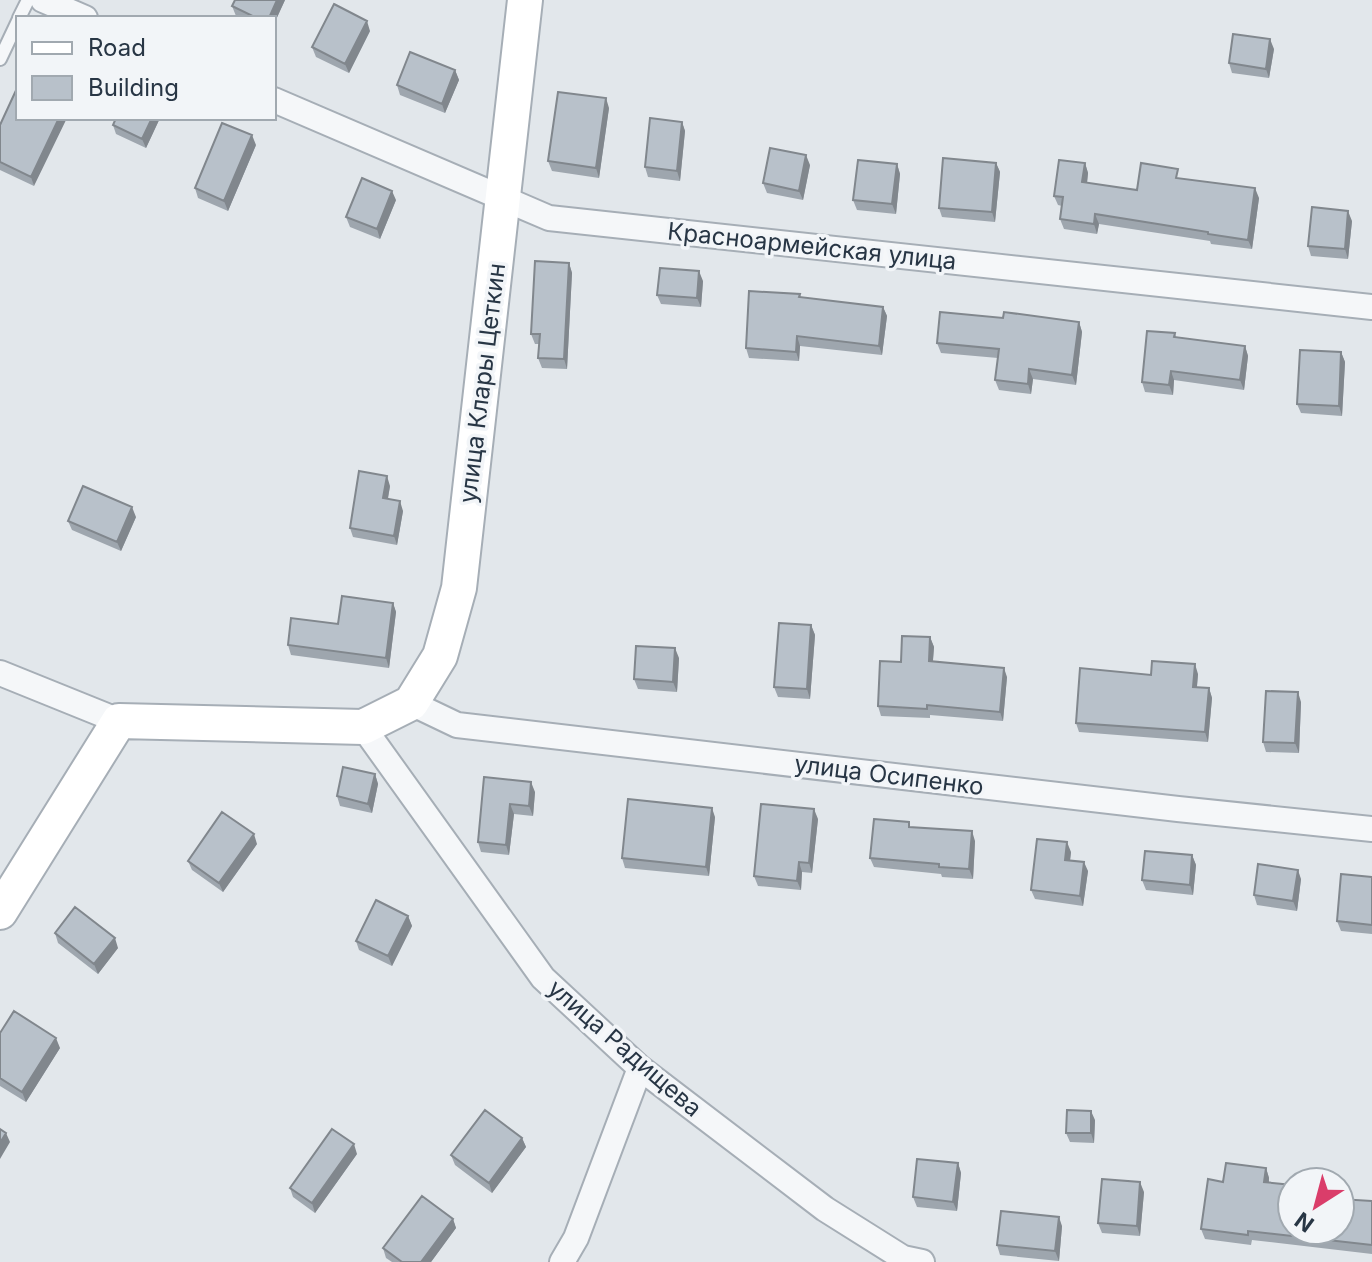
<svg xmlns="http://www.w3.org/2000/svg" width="1372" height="1262" font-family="Inter,sans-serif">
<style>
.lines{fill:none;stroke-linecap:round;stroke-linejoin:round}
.lane-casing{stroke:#a6aeb6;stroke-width:16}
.street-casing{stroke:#a6aeb6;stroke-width:28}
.secondary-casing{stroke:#a6aeb6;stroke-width:38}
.lane{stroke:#f5f7f9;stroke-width:12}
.street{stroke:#f5f7f9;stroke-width:24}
.secondary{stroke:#fff;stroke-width:34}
.wall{fill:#9ea6ae}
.shaded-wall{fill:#81878d}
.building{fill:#b8c1ca;stroke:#81878d;stroke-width:2}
.labels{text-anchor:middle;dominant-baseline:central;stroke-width:7;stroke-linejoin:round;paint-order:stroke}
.street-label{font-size:24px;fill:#283645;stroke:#f2f5f8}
</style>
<rect width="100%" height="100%" fill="#e2e7eb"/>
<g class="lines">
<defs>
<path id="lane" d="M19,18l9,-18
M0,59l18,-38"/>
<path id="street" d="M43,0l42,18
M274,100l275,118 823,89
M0,673l119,48
M411,703l46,22 721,84 194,20
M363,727l180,251 97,90 185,141 78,49 19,4
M562,1262l14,-24 64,-170"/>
<path id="secondary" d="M0,912l119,-191 244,6 48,-24 29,-47 19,-68 66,-588"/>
</defs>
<use href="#lane" class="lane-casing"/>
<use href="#street" class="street-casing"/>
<use href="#secondary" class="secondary-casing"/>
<use href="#lane" class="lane"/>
<use href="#street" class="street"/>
<use href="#secondary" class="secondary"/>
</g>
<path class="wall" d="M235,0h50l-11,24v-6h-34l-4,-2 -4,-10z
M370,31l-21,42 -33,-16 -4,-10z
M1274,49l-5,29 -37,-5 -3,-10z
M455,70l4,10 -14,33 -45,-18 -3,-10z
M18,86l16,100 -34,-16v-45z
M609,108l-10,70 -47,-7 -4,-10z
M116,118h44l-14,30 -30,-14 -3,-9z
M682,122l3,9 -5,50 -32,-4 -3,-10z
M256,145l-28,66 -30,-13 -3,-10z
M996,163l4,9 -5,50 -53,-5 -3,-9z
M1085,163l3,10 -1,10 50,7 44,-12 78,20 -7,51 -41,-5 -1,-3 -111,-17 -2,10 -33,-5 -4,-10 2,-13 -4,-1 -4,-9z
M897,164l3,10 -4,40 -39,-4 -4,-10z
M810,165l-7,35 -36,-7 -4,-10z
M396,200l-16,39 -30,-12 -4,-10z
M1352,221l-4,38 -37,-3 -3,-10z
M569,263l3,10 -5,96 -25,-1 -4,-10 1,-14h-4l-4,-10z
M703,281l-2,26 -40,-3 -4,-9z
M800,294l1,3 82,10 4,9 -5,39 -82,-9 -1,15 -50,-3 -3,-10z
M1003,318l76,4 3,10 -6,53 -43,-6 -2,15 -32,-4 -4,-10 3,-22 -57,-5 -4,-10z
M1175,333l1,4 69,9 3,10 -4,34 -70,-10 -1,15 -28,-3 -3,-10z
M1341,352l4,10 -3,54 -41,-3 -4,-9z
M390,486l-2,13 15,12 -6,34 -44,-8 -3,-9z
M136,517l-15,34 -49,-21 -4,-9z
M393,603l3,9 -7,56 -98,-13 -3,-10z
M811,625l4,10 -5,64 -32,-2 -4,-10z
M930,637l4,10 -1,14 74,16 -4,44 -73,-6v3l-49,-2 -3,-10 23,-44z
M679,658l-2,34 -39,-3 -4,-10z
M1198,674l-1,13 12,1 3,10 -4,44 -129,-10 -3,-9 75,-48z
M1301,702l-2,51 -33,-1 -3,-10z
M375,774l3,10 -6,29 -32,-7 -3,-10z
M484,777l51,15 -2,24 -19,-2 -5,41 -28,-3 -3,-10z
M715,817l-6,59 -84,-8 -3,-10z
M818,819l-6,54 -10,-1 -1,18 -43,-4 -4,-10z
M911,827l64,14 -2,38 -31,-2 -1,-3 -67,-7 -4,-9z
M257,844l-34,48 -31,-22 -4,-9z
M1071,852l-1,8 18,11 -5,35 -48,-7 -4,-9z
M1192,855l4,10 -3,30 -47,-5 -4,-10z
M1372,877v57l-31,-3 -4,-10z
M1301,879l-4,32 -40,-6 -3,-10z
M408,916l4,10 -20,40 -33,-16 -3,-9z
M55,933l63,15 -20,26 -40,-31z
M0,1033l60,15 -34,54 -26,-16z
M1095,1120l-1,23 -24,-1 -4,-9z
M522,1138l4,9 -34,46 -37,-28 -4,-10z
M357,1154l-42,59 -22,-16 -3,-9z
M958,1163l3,10 -4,38 -40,-4 -4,-10z
M1266,1168l3,10v4l23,48 80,-29v53l-120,-14 -1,5 -46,-6 -4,-10 22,-47z
M1144,1192l-4,44 -38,-3 -4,-10z
M453,1219l3,9 -25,34h-39l-6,-4 -3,-10z
M1062,1226l-3,35 -59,-6 -3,-10z"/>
<path class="shaded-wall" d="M277,0h8l-11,24v-6h-5z
M367,21l3,10 -21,42 -4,-9z
M1270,39l4,10 -5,29 -3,-9z
M455,70l4,10 -14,33 -3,-9z
M606,98l3,10 -10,70 -3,-10z
M59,118h8l-33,68 -3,-9z
M152,118h8l-14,30 -4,-9z
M682,122l3,9 -5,50 -3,-10z
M252,135l4,10 -28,66 -4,-10z
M806,155l4,10 -7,35 -4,-9z
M996,163l4,9 -5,50 -3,-10z
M1085,163l3,10 -2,19 -4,-10z
M897,164l3,10 -4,40 -4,-10z
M1255,188l4,10 -7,51 -4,-9z
M392,191l4,9 -16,39 -3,-10z
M1348,211l4,10 -4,38 -3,-10z
M1095,214l4,10 -2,10 -3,-10z
M569,263l3,10 -5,96 -3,-10z
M699,271l4,10 -2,26 -4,-9z
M883,307l4,9 -5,39 -3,-9z
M1079,322l3,10 -6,53 -4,-10z
M797,336l3,10 -1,15 -3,-9z
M1245,346l3,10 -4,34 -4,-10z
M1341,352l4,10 -3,54 -3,-10z
M1029,369l4,10 -2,15 -3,-10z
M1171,371l3,9 -1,15 -4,-10z
M387,476l3,10 -4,22 -3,-10z
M400,501l3,10 -6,34 -3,-9z
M132,507l4,10 -15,34 -4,-9z
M393,603l3,9 -7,56 -3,-10z
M811,625l4,10 -5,64 -3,-10z
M930,637l4,10 -2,24 -3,-10z
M675,648l4,10 -2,34 -4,-10z
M1195,664l3,10 -2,22 -3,-9z
M1004,668l3,9 -4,44 -3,-9z
M1209,688l3,10 -4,44 -3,-10z
M1298,692l3,10 -2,51 -4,-10z
M375,774l3,10 -6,29 -4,-9z
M531,782l4,10 -2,24 -4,-10z
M510,804l4,10 -5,41 -3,-10z
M712,808l3,9 -6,59 -3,-9z
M814,809l4,10 -6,54 -3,-10z
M972,831l3,10 -2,38 -4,-10z
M254,834l3,10 -34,48 -4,-9z
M1067,842l4,10 -2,17 -4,-9z
M1192,855l4,10 -3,30 -3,-10z
M799,862l3,10 -1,18 -4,-9z
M1084,862l4,9 -5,35 -3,-10z
M1298,870l3,9 -4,32 -4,-10z
M408,916l4,10 -20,40 -4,-10z
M115,938l3,10 -20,26 -4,-10z
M56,1038l4,10 -34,54 -4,-10z
M1091,1111l4,9 -1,23 -3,-10z
M6,1133l4,9 -10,17v-16z
M522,1138l4,9 -34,46 -3,-10z
M354,1144l3,10 -42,59 -3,-10z
M958,1163l3,10 -4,38 -4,-9z
M1266,1168l3,10 -1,14 -4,-10z
M1140,1182l4,10 -4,44 -3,-10z
M1059,1217l3,9 -3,35 -4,-10z
M453,1219l3,9 -25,34h-10z"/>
<path class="building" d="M235,0h42l-8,18h-12l-25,-12z
M334,4l33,17 -22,43 -33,-17z
M1233,34l37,5 -4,30 -37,-6z
M410,52l45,18 -13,34 -45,-19z
M18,86v32h41l-28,59 -31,-15v-37z
M558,92l48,6 -10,70 -48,-7z
M116,118h36l-10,21 -29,-14z
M650,118l32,4 -5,49 -32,-4z
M222,123l30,12 -28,66 -29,-13z
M770,148l36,7 -7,36 -36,-8z
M943,158l53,5 -4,49 -53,-4z
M858,160l39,4 -5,40 -39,-4z
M1059,160l26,3 -3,19 55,8 4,-27 37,6 -2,9 79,10 -7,52 -40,-6v-2l-113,-18 -1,10 -34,-5 3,-22 -9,-1z
M362,178l30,13 -15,38 -31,-12z
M1312,207l36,4 -3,38 -37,-3z
M535,261l34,2 -5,96 -26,-1 2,-24h-9z
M660,268l39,3 -2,27 -40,-3z
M749,291l51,3 -1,3 84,10 -4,39 -82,-10 -1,16 -50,-4z
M940,312l63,6 1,-6 75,10 -7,53 -43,-6 -1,15 -33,-4 4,-31 -62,-6z
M1147,331l28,2 -1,4 71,9 -5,34 -69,-9 -2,14 -27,-3z
M1300,350l41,2 -2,54 -42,-2z
M359,471l28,5 -4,22 17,3 -6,35 -44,-8z
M83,486l49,21 -15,35 -49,-21z
M342,596l51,7 -7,55 -98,-13 3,-27 47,6z
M779,623l32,2 -4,64 -33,-2z
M902,636l28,1 -1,24 75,7 -4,44 -73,-7v4l-49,-3 2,-45 21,1z
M636,646l39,2 -2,34 -39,-3z
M1152,661l43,3 -2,23 16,1 -4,44 -129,-9 4,-55 71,7z
M1266,691l32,1 -3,51 -32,-1z
M343,767l32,7 -7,30 -31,-8z
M484,777l47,5 -2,24 -19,-2 -4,41 -28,-3z
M628,799l84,9 -6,59 -84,-9z
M761,804l53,5 -5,54 -10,-1 -2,19 -43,-5z
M222,812l32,22 -35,49 -31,-22z
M874,819l35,3v5l63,4 -3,38 -30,-2v-3l-69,-6z
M1037,839l30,3 -2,18 19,2 -4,34 -49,-6z
M1145,851l47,4 -2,30 -48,-5z
M1258,864l40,6 -5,31 -39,-6z
M1341,874l31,3v48l-35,-4z
M376,900l32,16 -20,40 -32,-15z
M75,907l40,31 -21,26 -39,-31z
M14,1011l42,27 -34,54 -22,-14v-45z
M485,1110l37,28 -33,45 -38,-28z
M1067,1110l24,1v22h-25z
M0,1129l6,4 -6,10z
M332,1129l22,15 -42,59 -22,-15z
M917,1159l41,4 -5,39 -40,-5z
M1226,1163l40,5 -2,14 28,3v45h48v-31l32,2v44l-124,-14v4l-47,-6 7,-50 15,3z
M1102,1179l38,3 -3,44 -39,-3z
M422,1196l31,23 -32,43h-19l-19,-14z
M1001,1211l58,6 -4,34 -58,-6z"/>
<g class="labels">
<g class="street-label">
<text transform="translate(812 246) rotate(6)">Красноармейская улица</text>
<text transform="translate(482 383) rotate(-83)">улица Клары Цеткин</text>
<text transform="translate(889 775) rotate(7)">улица Осипенко</text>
<text transform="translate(625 1048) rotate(41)">улица Радищева</text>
</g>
</g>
<rect x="16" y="16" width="260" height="104" fill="#f2f5f8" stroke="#a1a9b0" stroke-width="2"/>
<rect x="32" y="42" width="40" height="12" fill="#ffffff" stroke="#a1a9b0" stroke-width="2"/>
<text x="88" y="56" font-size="24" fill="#283645">Road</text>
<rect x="32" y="76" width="40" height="24" fill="#b8c1ca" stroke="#a1a9b0" stroke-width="2"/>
<text x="88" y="96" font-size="24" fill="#283645">Building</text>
<g transform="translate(1316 1206) rotate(216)"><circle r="38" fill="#f2f5f8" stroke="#a1a9b0" stroke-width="2"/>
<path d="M0-6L14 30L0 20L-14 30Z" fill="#da3d6a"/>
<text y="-12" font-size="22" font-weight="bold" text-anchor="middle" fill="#283645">N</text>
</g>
</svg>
